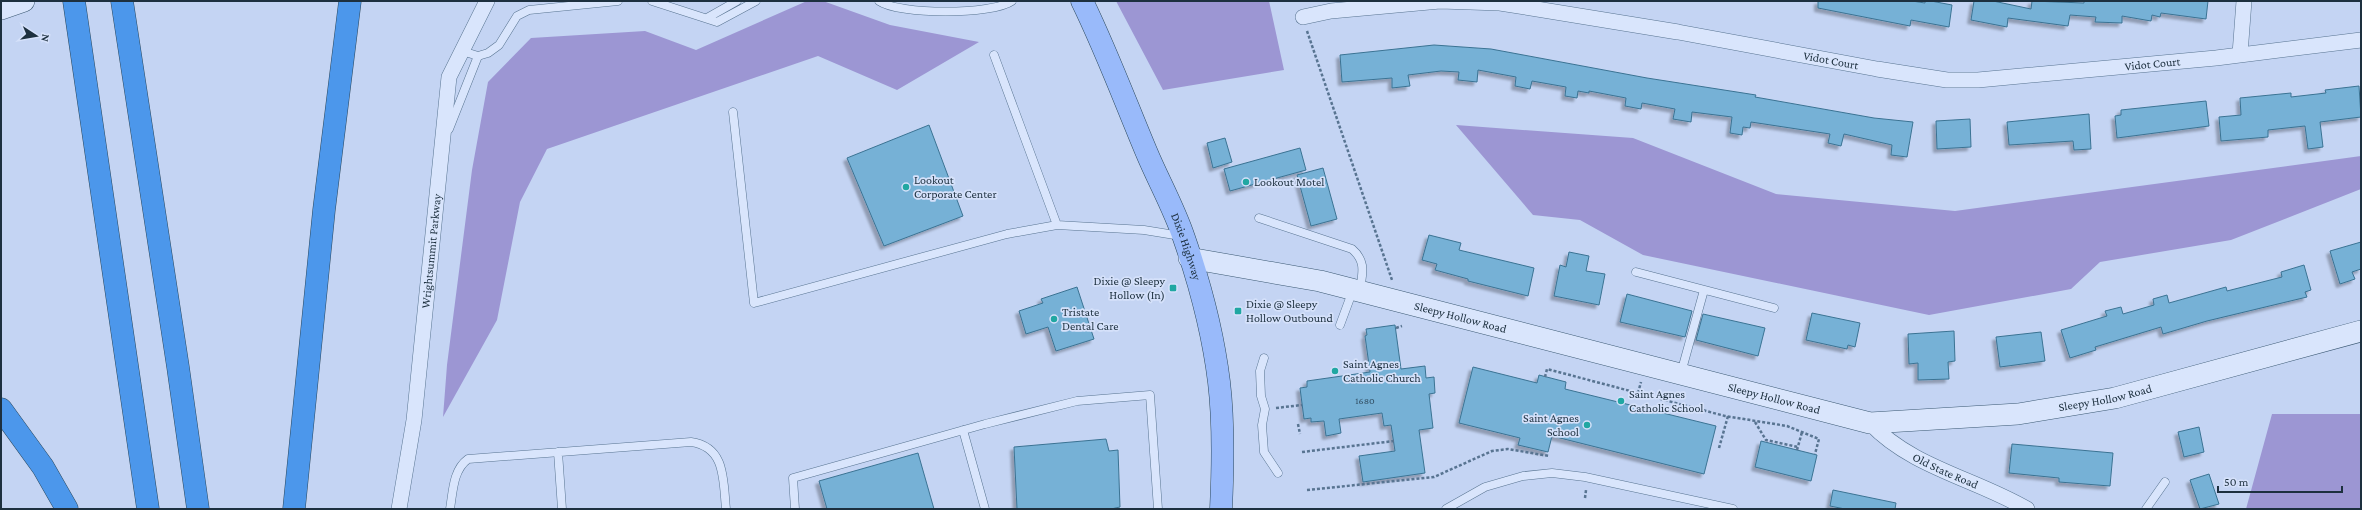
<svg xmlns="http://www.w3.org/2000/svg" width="2362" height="510" font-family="'Crimson Pro',serif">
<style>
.green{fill:#9c96d3}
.building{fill:#76b1d6;stroke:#3b7393;filter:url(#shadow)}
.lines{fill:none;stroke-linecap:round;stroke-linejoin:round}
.lane-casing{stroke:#587491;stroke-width:9}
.street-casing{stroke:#587491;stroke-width:16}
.secondary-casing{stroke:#3b5973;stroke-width:22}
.primary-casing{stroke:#2c495e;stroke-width:23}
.highway-casing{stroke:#2c495e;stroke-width:23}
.path{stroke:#587491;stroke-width:2.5;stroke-dasharray:3 2;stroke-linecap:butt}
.lane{stroke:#d9e5fc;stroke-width:8}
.street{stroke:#d9e5fc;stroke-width:15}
.secondary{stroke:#d9e5fc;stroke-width:21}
.primary{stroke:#99bafa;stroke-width:22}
.highway{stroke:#4c97eb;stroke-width:22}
.poi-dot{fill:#20a7a2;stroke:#d5e1fa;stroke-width:1.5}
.labels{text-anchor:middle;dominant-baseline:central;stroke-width:3.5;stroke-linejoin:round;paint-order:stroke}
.number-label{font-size:10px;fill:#335065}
.street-label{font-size:12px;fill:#1d303f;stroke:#d5e1fa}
.poi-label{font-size:12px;fill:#1d303f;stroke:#d5e1fa;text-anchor:start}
</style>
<defs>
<filter id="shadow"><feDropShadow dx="-3.5" dy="3.5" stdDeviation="1" flood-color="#0004"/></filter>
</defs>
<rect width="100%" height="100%" fill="#c4d4f3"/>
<path class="green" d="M807,1h16l67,24 89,17 -82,48 -79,-34 -271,93 -27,53 -23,118 -54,97 4,-52 25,-195 16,-88 43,-44 114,-7 51,19z
M1116,1h153l15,69 -121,20z
M1456,125l177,13 143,56 179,17 406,-55v33l-130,51 -131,22 -29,27 -142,26 -286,-60 -63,-35 -47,-5z
M2272,414h89v95h-115z"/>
<path class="building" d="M1818,1h94l13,2v-2h6l21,4 -3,22 -38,-7 -1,6 -92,-18z
M1974,1h19l38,8 1,-8 52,2v-2h124l-2,18 -45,-6 -1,4 -8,-2 -1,6 -29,-5v7l-27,-1 1,-5 -26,-2 -2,11 -60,-8 -1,9 -36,-7z
M1434,45l57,4 156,29 109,17 -1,2 119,21 39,4 -6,35 -16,-2 1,-10 -48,-11 -3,12 -13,-3 2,-9 -79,-12 -1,6 -7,-1 -1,8 -12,-2 2,-16 -40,-5 -1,10 -18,-3 2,-10 -33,-6 -1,6 -16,-3 1,-8 -37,-7v2l-11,-2 -1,7 -12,-2 1,-9 -34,-6 -2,8 -15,-3 1,-9 -38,-7 -1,12 -19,-2 1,-8 -18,-1 -33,4 2,11 -18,2v-10l-50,4 -2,-27z
M2359,86l2,31 -41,5 3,25 -15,2 -3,-23 -37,4v7l-47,4 -2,-24 22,-2 -1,-17 51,-5v4l35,-4 -1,-3z
M2206,101l3,25 -92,12 -2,-22 6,-1v-5z
M2089,114l2,35 -17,1 -1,-9 -64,4 -2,-23z
M1970,119l1,28 -34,2 -1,-28z
M929,125l34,91 -79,30 -37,-88z
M1225,138l7,24 -19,6 -6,-25z
M1300,148l6,22 -76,21 -6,-22z
M1323,168l14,51 -26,7 -14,-51z
M1429,235l32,8 -2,7 75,18 -6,28 -60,-15v-2l-33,-9 2,-6 -15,-4z
M2361,242v27l-9,3 3,7 -15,5 -10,-33z
M1569,252l20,4 -3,15 19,3 -6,31 -45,-9 6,-31 6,2z
M2304,265l7,25 -6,2 2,5 -100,24 -44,13 -2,-7 -66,20 1,3 -26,8 -9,-28 46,-14 -2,-5 16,-4 2,7 31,-9 -1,-6 14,-4 2,8 57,-16 1,4 55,-14 -1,-5z
M1077,287l17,52 -38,12 -8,-24 -22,7 -7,-23 24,-8 -2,-4z
M1627,294l65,17 -7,26 -65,-15z
M1812,313l48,10 -5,24 -7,-2 -1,4 -41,-9z
M1703,314l62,14 -7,28 -62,-16z
M1395,325l6,44 24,-3 1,12 8,-1 1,16 -6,1 4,34 -14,2 6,43 -62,9 -4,-26 36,-5 -4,-26 -7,1 -2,-13 -43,6 2,14 -15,3 -2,-15 -13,1v-4l-7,1 -4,-31 7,-1v-6l63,-9 -5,-36 2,-1 -1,-6z
M1954,331l1,30 -7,1 1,17 -31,1v-17l-9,1 -1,-30z
M2041,332l4,29 -45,6 -4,-30z
M1473,367l64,16 2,-8 27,7 -1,7 151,37 -12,48 -152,-38 -4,16 -30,-7 2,-7 -61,-15z
M2199,427l5,25 -20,5 -6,-25z
M1106,439l3,12 9,-1 2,57 -9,2h-94l-3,-62z
M1761,441l56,14 -6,26 -56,-14z
M2012,444l101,9 -3,33 -51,-4v-4l-50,-5z
M918,453l16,56h-107l-8,-28z
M2209,474l10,30 -19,5 -10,-29z
M1833,490l63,13 -1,6h-50l-15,-3z"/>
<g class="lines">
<defs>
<path id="lane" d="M652,1l65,21 39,-21
M879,1c20,14 113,14 133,0
M707,18l30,-17
M462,51l16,5 10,-3 11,-8 18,-29 12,-6 89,-9
M994,55l63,170
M733,112l21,191 253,-69 50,-9 87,5 37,6
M449,129l29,-73
M1259,218l93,31c15,13 10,25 8,42
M1636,272l138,36
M1340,325l13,-35
M1264,358l-4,13 1,25 4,13 -3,16 2,27 14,21
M1681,373l23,-83
M963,430l22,79
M558,452l4,57
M450,509c3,-18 3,-39 18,-50l223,-17c35,5 32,38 35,67
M795,509l-2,-31 192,-54 92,-23 73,-6 8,114
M1446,509l39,-22 38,-11 29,-3 33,4 148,32
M2146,509l19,-27"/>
<g id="street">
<path id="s1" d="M1303,17l28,-6 109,-10 60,2 178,29 199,37 70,11h31l238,-22 145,-18"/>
<path d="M2240,54l4,-53"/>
<path id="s2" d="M1870,423c41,44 106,56 157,86"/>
<path id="s3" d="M399,509l15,-89 35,-343 38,-76"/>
</g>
<g id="secondary">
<path d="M1,9l23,-8"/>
<path id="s4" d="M1189,258l131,23 550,142 148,-9 97,-16 246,-67"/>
</g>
<g id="primary">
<path id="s5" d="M1082,1c24,49 43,100 64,150 12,29 28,57 38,87 16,46 29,95 35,144 5,41 4,85 2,127"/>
</g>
<path id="highway" d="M74,1l74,508
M122,1l56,366 20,142
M1,409l42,58 24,42
M294,509l30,-299 26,-209"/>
</defs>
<use href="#lane" class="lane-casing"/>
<use href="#street" class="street-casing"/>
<use href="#secondary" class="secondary-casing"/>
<use href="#primary" class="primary-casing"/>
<use href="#highway" class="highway-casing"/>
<path class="path" d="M1307,31l85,249
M1396,328l6,-2
M1545,377l2,-8 178,47 62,10 32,13 -4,15
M1638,393l3,-11
M1276,408l26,-3
M1755,422l11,18 32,7
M1298,424l2,10
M1719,448l9,-32
M1797,450l5,-18
M1302,452l92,-11
M1307,490l127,-13 58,-26 16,-2 41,7
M1585,498l1,-8"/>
<use href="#lane" class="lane"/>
<use href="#street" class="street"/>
<use href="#secondary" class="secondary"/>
<use href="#primary" class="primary"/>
<use href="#highway" class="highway"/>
</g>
<g class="poi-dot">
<circle cx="1246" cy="182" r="4"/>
<circle cx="906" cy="187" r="4"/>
<rect x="1169" y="284" width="8" height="8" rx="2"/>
<rect x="1234" y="307" width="8" height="8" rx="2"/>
<circle cx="1054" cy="319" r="4"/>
<circle cx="1335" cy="371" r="4"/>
<circle cx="1621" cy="401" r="4"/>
<circle cx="1587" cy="425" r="4"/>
</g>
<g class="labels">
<g class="number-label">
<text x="1365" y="400">1680</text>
</g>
<g class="street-label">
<text stroke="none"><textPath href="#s1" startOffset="534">Vidot Court</textPath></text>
<text stroke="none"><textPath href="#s1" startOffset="858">Vidot Court</textPath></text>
<text stroke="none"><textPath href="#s5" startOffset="267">Dixie Highway</textPath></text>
<text stroke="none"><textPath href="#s3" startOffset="260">Wrightsummit Parkway</textPath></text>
<text stroke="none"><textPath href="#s4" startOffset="278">Sleepy Hollow Road</textPath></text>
<text stroke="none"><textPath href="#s4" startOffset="602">Sleepy Hollow Road</textPath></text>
<text stroke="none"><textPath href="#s4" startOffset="938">Sleepy Hollow Road</textPath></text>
<text stroke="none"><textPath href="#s2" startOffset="90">Old State Road</textPath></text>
</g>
<g class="poi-label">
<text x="914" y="180">Lookout<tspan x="914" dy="14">Corporate Center</tspan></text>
<text x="1254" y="182">Lookout Motel</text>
<text x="1165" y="281" text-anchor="end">Dixie @ Sleepy<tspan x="1165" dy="14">Hollow (In)</tspan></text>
<text x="1246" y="304">Dixie @ Sleepy<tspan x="1246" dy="14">Hollow Outbound</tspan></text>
<text x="1062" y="312">Tristate<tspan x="1062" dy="14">Dental Care</tspan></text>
<text x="1343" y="364">Saint Agnes<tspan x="1343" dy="14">Catholic Church</tspan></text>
<text x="1629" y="394">Saint Agnes<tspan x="1629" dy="14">Catholic School</tspan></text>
<text x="1579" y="418" text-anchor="end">Saint Agnes<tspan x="1579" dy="14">School</tspan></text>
</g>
</g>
<rect width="2362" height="510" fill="none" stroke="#1d303f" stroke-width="4"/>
<g transform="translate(36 36) rotate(102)" stroke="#d5e1fa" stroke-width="3" paint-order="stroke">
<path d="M0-3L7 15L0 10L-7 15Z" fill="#1d303f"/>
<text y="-6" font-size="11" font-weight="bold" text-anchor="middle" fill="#1d303f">N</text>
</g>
<path d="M2218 486v6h124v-6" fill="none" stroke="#1d303f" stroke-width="2"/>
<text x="2224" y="486" font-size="12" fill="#1d303f" stroke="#d5e1fa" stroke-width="3" paint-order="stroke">50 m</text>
</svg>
